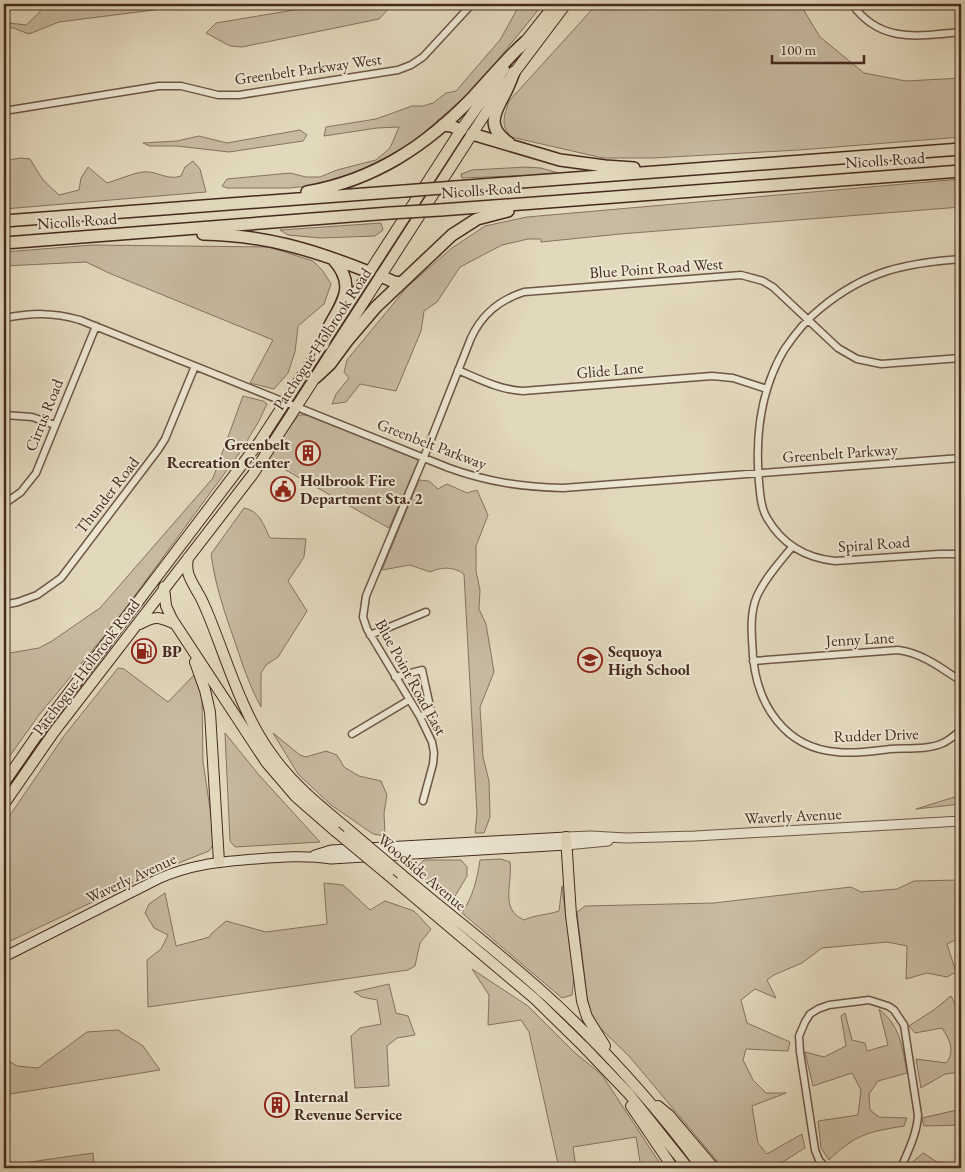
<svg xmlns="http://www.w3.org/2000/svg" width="965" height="1172" font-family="'EB Garamond',serif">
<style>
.green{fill:#c7baa1;stroke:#867260}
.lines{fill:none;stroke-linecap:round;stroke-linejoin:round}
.minor-casing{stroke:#6d5646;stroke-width:9}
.tertiary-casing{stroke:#6d5646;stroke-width:11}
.secondary-casing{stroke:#462a1f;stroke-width:11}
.primary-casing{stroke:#462a1f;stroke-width:12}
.trunk-casing{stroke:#462a1f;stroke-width:14}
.minor{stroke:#ece6d3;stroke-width:6}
.tertiary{stroke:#ece6d3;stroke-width:9}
.secondary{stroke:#ece6d3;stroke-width:9}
.primary{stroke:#e2d8bc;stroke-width:10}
.trunk{stroke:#e2d8bc;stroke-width:11}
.primary-bridge-casing{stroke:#462a1f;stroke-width:12;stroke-linecap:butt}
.trunk-bridge-casing{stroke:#462a1f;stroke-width:14;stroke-linecap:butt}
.primary-bridge{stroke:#e2d8bc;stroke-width:10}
.trunk-bridge{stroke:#e2d8bc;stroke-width:11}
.labels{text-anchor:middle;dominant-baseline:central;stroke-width:4;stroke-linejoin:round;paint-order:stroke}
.street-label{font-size:16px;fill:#462a1f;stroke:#ece6d3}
.poi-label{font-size:16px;font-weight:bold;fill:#462a1f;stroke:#ece6d3;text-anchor:start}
</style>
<rect width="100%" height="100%" fill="#e2d8bc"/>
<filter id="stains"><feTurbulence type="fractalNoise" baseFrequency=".004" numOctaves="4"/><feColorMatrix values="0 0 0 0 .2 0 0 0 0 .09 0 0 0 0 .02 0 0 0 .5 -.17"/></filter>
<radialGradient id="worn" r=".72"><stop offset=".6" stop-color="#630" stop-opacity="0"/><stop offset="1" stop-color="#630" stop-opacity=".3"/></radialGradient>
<path class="green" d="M45,4h156l-142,18 -30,12 -21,-8 1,-3 17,2 12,-11z
M330,4h63l-14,15 -137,28 -12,-1 -24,-13 10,-10z
M520,4h23l-67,83 -77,67 -43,20 -36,11 -31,3h-62l-5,-2 5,-7 63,-6 16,4h14l17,-7 39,-10 14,-12 9,-21 -22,1 -53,8 2,-9 50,-8 36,-13h11l10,-3 13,-10 10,-2 44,-51z
M597,4h203l20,33 44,36 42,8 55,-3v59l-162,13 -146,8h-50l-92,-21c-11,-13 -7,-20 -2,-36z
M300,130l7,5 -4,6 -74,11 -52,-6h-27l-7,-3 34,-2 22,-5 28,7z
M20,158l10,1 13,21 16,15 20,-5 2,-12 7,-11 19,16c11,-3 23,-9 35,-11 15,-2 24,9 39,4l4,-9 8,-6 7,8 6,23 -202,17v-48z
M526,167l15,1 21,6 -100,4 -1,-4 11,-4z
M961,179v28l-341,27 -79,8v-3h-13l-26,6 -42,22 -23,35 -13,9 -3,20 -25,60 -36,-7 -14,18 -14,2 4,-10 13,-16 -5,-6 3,-12 60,-73 45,-39 33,-22 42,-9z
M381,223l2,7 -8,6 -55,2 -32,-3 -8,-5z
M92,245l177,2 44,14 10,10 8,13 -7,20 -26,22 -3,26 -7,21 -14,16 -24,-6 23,-43 -164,-67 -23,-11 -82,4v-14z
M243,396l20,5 4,3 -8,17 -18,30 -127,173 -75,91 -35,49v-110l35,-6 13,-7 48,-33 113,-130z
M299,415h10l110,45 -30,68 -123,-69z
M419,480l10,1 9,8 9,-5 20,9 10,-3 11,25 -12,31v25l4,19 -1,19 7,15 8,48 -14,35 3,50 6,24 1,36 -6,16h-9l2,-19 -13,-240c-11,-8 -23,-7 -34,-2l-20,-7 -28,5z
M244,508c16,3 19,16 26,30l36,1 -2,18 -16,24 19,30 -29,46 -12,8 -5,8v34c-12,-22 -19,-44 -27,-68 -10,-28 -19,-55 -23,-85z
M118,668l6,1 44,33 26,-27 8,22 1,65 12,80 -6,9 -51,20 -154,73v-120l60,-88z
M225,733l34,42 61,67 -85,5 -5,-6z
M273,733l27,22 6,2 20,-6 11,4 7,12 15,9 22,5 6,14 -3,18 1,23 -12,-2 -42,-29 -33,-31z
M961,795v9l-45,5z
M501,859l9,3c3,22 -11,47 14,58 11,-5 23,-5 35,-9l3,-25 12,91 -2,18 -10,3 -100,-85c11,-17 15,-33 18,-53z
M424,860h37l6,7v9l-16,27 -35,-29v-6z
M960,880l1,1v58l-2,-1 -12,6 9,28 -9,5 -20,-4 -21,6 1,-33 -20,-4 -65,6 -20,15 -28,12 -7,5 9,18 -21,-9 -14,11 6,23 43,19 -2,9 -42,-2 -3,11 10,20 13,13h20l-34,13 6,37 9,11 35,-20 3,14 -32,20h-50l-94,-112 -31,-30 -7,-11 -4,-18 -10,-85 8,-6 129,-3 137,-16 10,5 36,-3 17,-8z
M324,883l19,2 27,25 15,-9 29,10 17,18 -11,14 -5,23 -7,4 -260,37 -1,-47 14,-11 7,-14 -14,-7 -9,-15 4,-9 16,-11 11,53 34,-9 1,-3 15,-13 40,11 61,-8z
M472,969l56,37 46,46 28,23 61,93h-22l-5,-31 -63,10 3,21h-17l-30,-136 -8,-12 -33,5 1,-30z
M389,984l7,29 12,3 7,19 -18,3 -10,8 2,40 -34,2 -4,-52 9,-8 21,-4 -4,-24 -15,-3 -8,-5z
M951,996l4,8 6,5v63l-16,2 -24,14 -5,-29 30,4c10,-12 3,-24 -4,-35l-27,5 -6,-7 26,-17z
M879,1009c22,18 23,38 28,64l-29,8 -9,13 1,16 9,7 28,1 -3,8c-36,6 -48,8 -75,34l-8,-12 -3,-27 40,-6 3,-25 -9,-17 -39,13 -8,-34 19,5 22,-11 -5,-30 4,-3 7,27 13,3 2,8 21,-6z
M118,1030l25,16 17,24 -156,25v-37l13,8 21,2 49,-36z
M961,1109v16l-37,1 -2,-8z
M93,1153l1,11 -27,4h-43l-1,-5z
M923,1153l14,9 17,1 7,2v3h-54l2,-3z"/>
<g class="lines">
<defs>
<path id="minor" d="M852,4c28,40 67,32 109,28
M4,111l155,-25h22l37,9h21l159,-25 13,-5 12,-8 49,-53
M961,259c-56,4 -95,12 -140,49 -14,11 -27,27 -37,42 -24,41 -29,86 -25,132 1,12 2,26 8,36 15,26 39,40 68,43l104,-7h22
M4,318c28,-5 48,-6 76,2l369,148c39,14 73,19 114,20l398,-30
M458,370c21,9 42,20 65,21l189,-15 21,2 34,11
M4,415l28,2 23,8
M4,504l17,-12 15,-19 60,-147
M792,547c-12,15 -27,31 -35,49 -8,19 -5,40 -4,60 4,49 32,92 84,96 18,2 36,-1 53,-3 17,-1 38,1 53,-6 7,-3 13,-9 18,-13
M4,605l14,-3 19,-7 24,-17 97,-128 7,-11 30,-73
M370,635l56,-23
M753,661l145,-11c24,3 43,18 63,31
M395,677l27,-7 9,41 -11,6
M352,734l57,-34
M423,801l10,-37 1,-11 -2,-11 -12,-25 -53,-88 -4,-12 3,-21 58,-139 47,-119c11,-24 28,-38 53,-46l217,-17 22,6 10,6 65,61 19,11 24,5 80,-6
M826,1168l-7,-8 -4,-10 -15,-98 -1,-16 6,-14 5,-8 8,-5 11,-4 40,-5 19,6 6,4 10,15 14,90c-1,19 -10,36 -17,53"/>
<path id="tertiary" d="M566,837l25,-1 35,2 69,-2 266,-15
M566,845l42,-4"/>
<path id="secondary" d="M315,855l16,-5 235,-13
M4,957l154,-78c33,-15 62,-17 97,-20 26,-2 51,-4 76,0l235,-14"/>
<path id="primary" d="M520,48l35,-44
M188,558c-3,15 3,22 10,35 4,6 7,14 10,21 19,46 33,97 62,138 21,31 50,54 79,78
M164,587l2,19 6,13 94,143 30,35 39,34
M140,624c16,-9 20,-7 35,0
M195,662l10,28 5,22 9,150
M4,783l38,-55 218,-287 201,-311 43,-61
M4,804l50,-72 199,-258 243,-377 70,-93
M566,837l5,78 11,86 5,16 18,29
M401,874c52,44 107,85 157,132 53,50 101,104 144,162
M388,875l147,124 48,47 46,48 59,74
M631,1106l42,62
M658,1106l11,9 45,53"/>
<path id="trunk" d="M443,125l8,1 10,4
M472,134l88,26 45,6 29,2
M509,143c-22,-15 -16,-28 -5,-48 4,-7 7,-15 10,-23
M455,187l506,-38
M307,192c67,-12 119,-46 166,-95 17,-18 33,-38 52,-55
M440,210l521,-39
M4,221l400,-30
M203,234c62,1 110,16 166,38
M4,243l386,-30
M381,276l13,6 7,1
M323,345c3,-7 4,-15 8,-22 14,-24 24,-40 2,-64
M316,377l14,-13 17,-23 29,-34 76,-72 25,-16 31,-8"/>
</defs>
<use href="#minor" class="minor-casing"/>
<use href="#tertiary" class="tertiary-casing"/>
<use href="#secondary" class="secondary-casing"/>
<use href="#primary" class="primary-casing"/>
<use href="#trunk" class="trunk-casing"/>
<use href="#minor" class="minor"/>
<use href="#tertiary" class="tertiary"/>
<use href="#secondary" class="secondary"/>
<use href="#primary" class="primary"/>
<use href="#trunk" class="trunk"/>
<defs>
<path id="primary-bridge" d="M349,830l52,44
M335,831l53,44"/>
<path id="trunk-bridge" d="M404,191l51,-4
M390,213l50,-3"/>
</defs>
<use href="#primary-bridge" class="primary-bridge-casing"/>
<use href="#trunk-bridge" class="trunk-bridge-casing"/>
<use href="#primary-bridge" class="primary-bridge"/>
<use href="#trunk-bridge" class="trunk-bridge"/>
</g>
<defs>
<symbol id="building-ring" viewBox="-11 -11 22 22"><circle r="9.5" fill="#ece6d3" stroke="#8f2418" stroke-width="1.5"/><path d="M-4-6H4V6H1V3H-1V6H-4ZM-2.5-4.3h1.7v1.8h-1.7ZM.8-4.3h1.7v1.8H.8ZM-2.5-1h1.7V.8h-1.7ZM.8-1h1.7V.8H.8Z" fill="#8f2418"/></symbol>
<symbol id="civic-ring" viewBox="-11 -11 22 22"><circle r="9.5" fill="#ece6d3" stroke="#8f2418" stroke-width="1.5"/><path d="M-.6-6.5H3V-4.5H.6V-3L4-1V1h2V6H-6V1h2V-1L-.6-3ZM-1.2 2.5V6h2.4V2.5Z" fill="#8f2418"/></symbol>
<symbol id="fuel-ring" viewBox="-11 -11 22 22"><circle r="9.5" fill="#ece6d3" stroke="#8f2418" stroke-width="1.5"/><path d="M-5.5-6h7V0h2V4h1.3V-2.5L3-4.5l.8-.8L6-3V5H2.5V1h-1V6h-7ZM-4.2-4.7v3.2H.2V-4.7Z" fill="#8f2418"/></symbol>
<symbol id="school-ring" viewBox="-11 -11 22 22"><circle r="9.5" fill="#ece6d3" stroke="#8f2418" stroke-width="1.5"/><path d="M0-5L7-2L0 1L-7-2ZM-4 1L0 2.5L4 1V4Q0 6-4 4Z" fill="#8f2418"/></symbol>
</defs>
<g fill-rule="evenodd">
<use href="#building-ring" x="294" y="439" width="28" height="28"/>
<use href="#civic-ring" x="269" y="475" width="28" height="28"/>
<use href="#fuel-ring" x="130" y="637" width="28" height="28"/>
<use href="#school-ring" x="576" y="646" width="28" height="28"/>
<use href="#building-ring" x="263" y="1091" width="28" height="28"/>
</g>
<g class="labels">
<g class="street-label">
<text transform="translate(308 69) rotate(-8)">Greenbelt Parkway West</text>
<text transform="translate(885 160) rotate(-4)">Nicolls Road</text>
<text transform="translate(481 190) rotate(-4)">Nicolls Road</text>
<text transform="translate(77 221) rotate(-4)">Nicolls Road</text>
<text transform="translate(656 268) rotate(-4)">Blue Point Road West</text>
<text transform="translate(322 339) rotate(-57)">Patchogue-Holbrook Road</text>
<text transform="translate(610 370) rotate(-5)">Glide Lane</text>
<text transform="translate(44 415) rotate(-68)">Cirrus Road</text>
<text transform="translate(432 444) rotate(21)">Greenbelt Parkway</text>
<text transform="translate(840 453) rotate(-4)">Greenbelt Parkway</text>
<text transform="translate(107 495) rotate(-52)">Thunder Road</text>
<text transform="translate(874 544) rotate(-4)">Spiral Road</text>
<text transform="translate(860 639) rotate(-3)">Jenny Lane</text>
<text transform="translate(86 667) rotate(-53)">Patchogue-Holbrook Road</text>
<text transform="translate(411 677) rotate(61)">Blue Point Road East</text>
<text transform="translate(876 735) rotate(-2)">Rudder Drive</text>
<text transform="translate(793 816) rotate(-3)">Waverly Avenue</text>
<text transform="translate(422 872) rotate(40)">Woodside Avenue</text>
<text transform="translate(131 878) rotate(-25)">Waverly Avenue</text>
</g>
<g class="poi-label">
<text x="290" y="444" text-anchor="end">Greenbelt<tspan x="290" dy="18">Recreation Center</tspan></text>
<text x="300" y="480">Holbrook Fire<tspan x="300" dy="18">Department Sta. 2</tspan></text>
<text x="162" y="651">BP</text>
<text x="608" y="651">Sequoya<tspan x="608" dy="18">High School</tspan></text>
<text x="294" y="1096">Internal<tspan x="294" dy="18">Revenue Service</tspan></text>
</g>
</g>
<rect width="965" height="1172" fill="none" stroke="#e2d8bc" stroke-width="20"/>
<rect x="5" y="5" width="955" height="1162" fill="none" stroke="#462a1f" stroke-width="2.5"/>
<rect x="10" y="10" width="945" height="1152" fill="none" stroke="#462a1f"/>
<path d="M772 55v8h92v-8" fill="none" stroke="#462a1f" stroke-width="2.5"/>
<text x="780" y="55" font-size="15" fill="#462a1f" stroke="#ece6d3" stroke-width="4" paint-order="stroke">100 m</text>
<rect width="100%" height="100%" filter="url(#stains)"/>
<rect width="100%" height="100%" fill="url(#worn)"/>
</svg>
